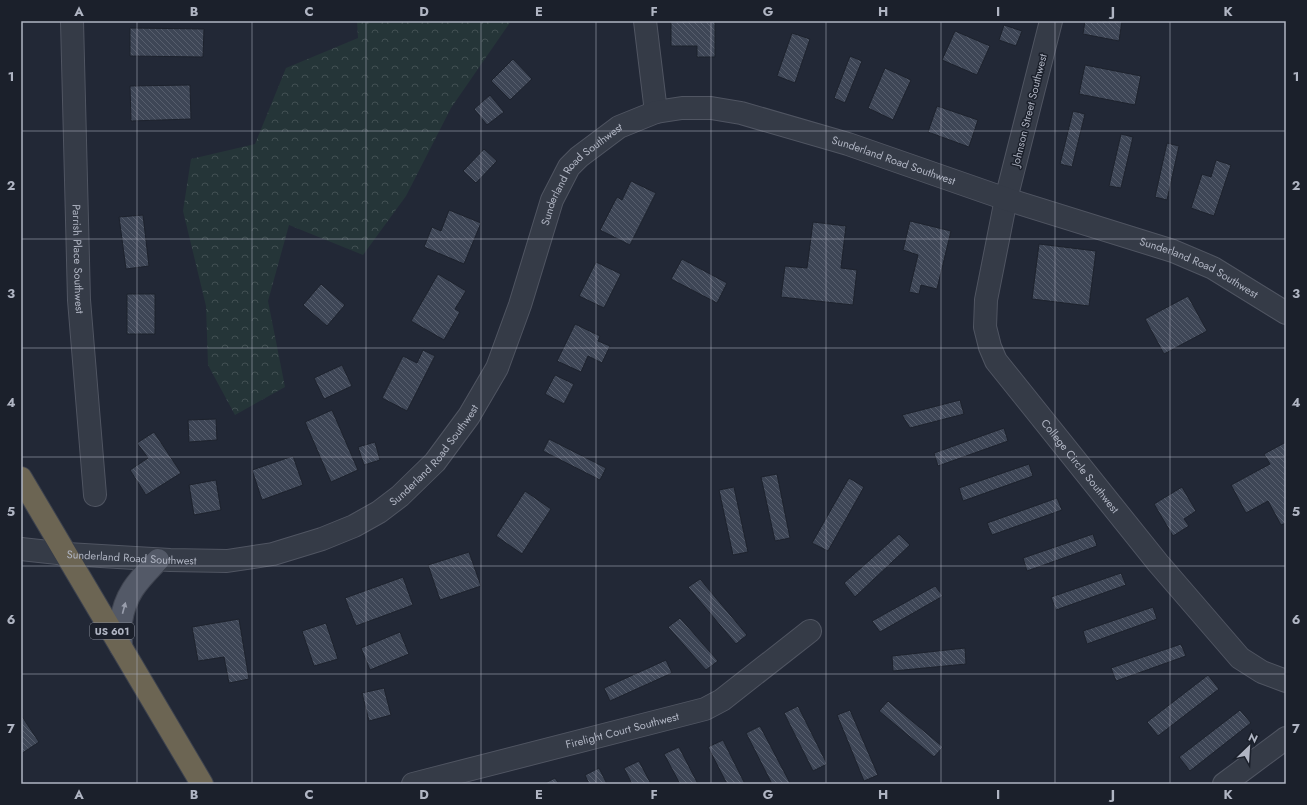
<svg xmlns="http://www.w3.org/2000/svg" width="1307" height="805" font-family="Jost,sans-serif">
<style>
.forest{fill:url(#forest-crowns)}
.building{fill:url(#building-back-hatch);stroke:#1d222d}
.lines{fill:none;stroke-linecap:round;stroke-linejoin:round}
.minor-casing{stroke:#505562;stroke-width:24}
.major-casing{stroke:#3f4450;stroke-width:24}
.highway-casing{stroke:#3d424e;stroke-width:24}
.minor{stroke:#353b47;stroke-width:22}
.major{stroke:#535967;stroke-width:22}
.highway{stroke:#6c6553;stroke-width:22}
.oneway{fill:#999eac}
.grid{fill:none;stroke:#b0b5c3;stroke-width:1;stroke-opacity:0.55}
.labels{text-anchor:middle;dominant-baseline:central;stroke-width:3;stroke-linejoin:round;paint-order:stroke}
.shield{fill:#1b202b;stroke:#838895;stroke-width:1}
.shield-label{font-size:10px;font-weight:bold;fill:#b0b5c3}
.street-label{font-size:11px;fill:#b0b5c3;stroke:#1b202b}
.neatline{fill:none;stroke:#b0b5c3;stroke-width:1.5}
.grid-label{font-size:13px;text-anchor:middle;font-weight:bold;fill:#b0b5c3}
</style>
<defs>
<pattern id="forest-crowns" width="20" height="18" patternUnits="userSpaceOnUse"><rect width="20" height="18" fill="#253538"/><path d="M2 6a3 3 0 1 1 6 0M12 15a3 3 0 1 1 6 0" fill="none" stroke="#425053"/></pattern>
<pattern id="building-back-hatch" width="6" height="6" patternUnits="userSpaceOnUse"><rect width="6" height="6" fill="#3e4656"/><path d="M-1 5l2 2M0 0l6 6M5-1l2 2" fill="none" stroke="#575e6d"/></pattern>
</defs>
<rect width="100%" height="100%" fill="#222836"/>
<path class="forest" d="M357,21h154l-60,87 -45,88 -43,59 -74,-30 -21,76 17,86 -50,28 -27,-50 -2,-59 -23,-95 8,-52 64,-15 31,-76 72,-30z"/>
<path class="building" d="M671,21h44v36h-18v-11h-26z
M1085,21h37l-3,20 -36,-7z
M1004,25l18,6 -6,15 -17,-6z
M130,28l74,1 -1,28 -73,-1z
M955,31l35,15 -13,29 -35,-15z
M792,33l18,6 -15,44 -18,-7z
M850,56l12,5 -17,42 -11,-5z
M513,59l19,20 -22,21 -19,-19z
M1085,65l56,11 -6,29 -56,-11z
M885,68l26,12 -18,40 -25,-12z
M190,85l1,34 -60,2 -1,-35z
M490,95l14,17 -17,13 -13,-16z
M937,106l41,14 -9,27 -41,-15z
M1073,111l12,3 -13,53 -12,-3z
M1121,134l12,3 -12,51 -12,-2z
M1167,143l12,3 -12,54 -12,-3z
M484,149l13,12 -21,22 -13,-12z
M1216,160l15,5 -17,51 -23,-8 11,-34 9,3z
M631,181l25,12 -26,52 -30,-15 17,-33 5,3z
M449,210l32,13 -17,41 -40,-17 8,-20 9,4z
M143,215l6,51 -23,3 -7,-52z
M910,221l41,10 -14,58 -16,-4 -2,9 -10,-2 9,-37 -15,-5z
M813,222l33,4 -5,42 16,2 -4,35 -72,-8 4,-31 22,2z
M1039,244l57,7 -7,55 -57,-7z
M682,259l45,24 -10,20 -46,-24z
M596,262l25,12 -17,34 -25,-12z
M438,274l28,17 -11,18 5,3 -16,28 -33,-19z
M321,284l24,21 -18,21 -24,-21z
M127,294h28v40h-28z
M1188,296l19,35 -43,23 -19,-35z
M575,324l25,12 -2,5 12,5 -8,17 -14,-7 -7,16 -24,-11z
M423,350l12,6 -28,55 -25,-13 21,-42 14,7z
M342,365l10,21 -28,13 -10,-21z
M555,375l19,9 -10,20 -19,-10z
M960,400l4,14 -54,14 -8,-13z
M332,410l26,60 -27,12 -26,-60z
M216,419l1,21 -28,2 -1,-22z
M1004,428l4,13 -70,25 -4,-13z
M154,432l27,41 -35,22 -16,-25 18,-12 -11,-15z
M549,439l57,29 -6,12 -57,-29z
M375,442l5,18 -16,5 -6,-18z
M1286,442v81l-5,2 -13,-24 -22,12 -15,-28 39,-21 -6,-10z
M293,456l10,29 -41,15 -10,-30z
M1029,464l4,12 -70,25 -4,-13z
M777,474l13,64 -15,3 -14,-64z
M849,478l15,9 -36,64 -16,-8z
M216,480l5,30 -27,5 -5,-30z
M734,487l14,65 -15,3 -14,-65z
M1182,487l14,24 -12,8 5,7 -16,10 -19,-32z
M525,491l26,18 -29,45 -26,-18z
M1057,498l5,12 -70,25 -5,-12z
M899,534l11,11 -55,52 -11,-14z
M1093,534l4,12 -70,25 -4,-13z
M469,552l12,34 -41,14 -12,-35z
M1121,573l5,12 -70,25 -5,-13z
M403,577l10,28 -57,21 -11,-28z
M700,579l47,56 -11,9 -48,-57z
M935,586l8,10 -63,36 -8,-11z
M1153,607l4,12 -70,25 -4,-13z
M680,618l38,43 -12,9 -38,-43z
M239,619l10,60 -20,4 -5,-26 -26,4 -6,-34z
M326,623l12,36 -24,7 -12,-35z
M400,632l9,22 -39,16 -9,-22z
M1181,644l5,12 -70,25 -5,-13z
M965,648l1,16 -73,7 -1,-15z
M666,660l6,13 -62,28 -6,-13z
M1208,675l11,14 -61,47 -11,-14z
M384,688l7,27 -22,6 -7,-28z
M888,701l55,46 -9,10 -55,-46z
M798,706l29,58 -14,7 -29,-58z
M850,710l28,65 -14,6 -27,-66z
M1240,710l11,13 -61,48 -11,-14z
M21,715l18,27 -18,12z
M760,726l30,57 -2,1h-16l-26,-51z
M723,740l22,44h-18l-19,-37z
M679,747l19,37h-18l-16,-30z
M639,761l12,23h-19l-8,-16z
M599,768l8,16h-18l-4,-9z
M555,778l4,6h-16z"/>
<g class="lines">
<defs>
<g id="minor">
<path id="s1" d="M72,21l7,279 16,195"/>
<path d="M645,21l11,91"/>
<path id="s2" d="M1051,21l-45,178 -20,101 -1,27 5,20 6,14 162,202 82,95 22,14 24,9"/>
<path id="s3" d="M21,549l46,5 68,4 35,2 57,1 46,-7 49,-15 32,-13 25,-14 21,-16 35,-34 34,-46 28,-48 23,-63 32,-105 17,-33 10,-10 40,-30 37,-15 26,-4h29l30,5 107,31 158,55 167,52 40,17 73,45"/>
<path id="s4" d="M413,784l292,-75 17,-9 88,-69"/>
<path d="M1224,784l62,-46"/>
</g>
<path id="major" d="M121,647c0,-8 -1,-17 0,-25 4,-29 18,-42 37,-62"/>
<path id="highway" d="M21,478l181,306"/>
</defs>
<use href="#minor" class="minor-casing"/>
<use href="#major" class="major-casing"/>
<use href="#highway" class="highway-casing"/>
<use href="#minor" class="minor"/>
<use href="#major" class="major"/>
<use href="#highway" class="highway"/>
</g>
<defs><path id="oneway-solid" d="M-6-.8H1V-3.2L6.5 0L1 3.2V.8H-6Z"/></defs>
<use class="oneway" href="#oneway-solid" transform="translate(124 608) rotate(-75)"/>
<path class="grid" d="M137,21v763M252,21v763M366,21v763M481,21v763M596,21v763M711,21v763M826,21v763M941,21v763M1055,21v763M1170,21v763M21,131h1265M21,239h1265M21,348h1265M21,457h1265M21,566h1265M21,674h1265"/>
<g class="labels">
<rect class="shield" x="90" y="623" width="44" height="16" rx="3"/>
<g class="shield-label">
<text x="112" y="631">US 601</text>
</g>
<g class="street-label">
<text transform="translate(1029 110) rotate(-76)">Johnson Street Southwest</text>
<text stroke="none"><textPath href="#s3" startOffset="1119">Sunderland Road Southwest</textPath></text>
<text stroke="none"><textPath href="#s3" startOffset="771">Sunderland Road Southwest</textPath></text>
<text stroke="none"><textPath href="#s1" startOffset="238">Parrish Place Southwest</textPath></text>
<text stroke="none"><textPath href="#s3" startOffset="1443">Sunderland Road Southwest</textPath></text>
<text stroke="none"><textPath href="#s3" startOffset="447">Sunderland Road Southwest</textPath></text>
<text stroke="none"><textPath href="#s2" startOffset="484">College Circle Southwest</textPath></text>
<text stroke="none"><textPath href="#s3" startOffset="111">Sunderland Road Southwest</textPath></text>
<text stroke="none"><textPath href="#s4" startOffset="216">Firelight Court Southwest</textPath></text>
</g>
</g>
<rect width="1307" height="805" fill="none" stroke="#1b202b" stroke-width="44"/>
<g transform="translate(1249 747) rotate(25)" stroke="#1b202b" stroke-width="3" paint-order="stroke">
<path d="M0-3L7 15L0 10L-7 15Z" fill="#b0b5c3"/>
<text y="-6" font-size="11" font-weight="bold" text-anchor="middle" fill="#b0b5c3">N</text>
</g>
<rect x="22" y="22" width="1263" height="761" class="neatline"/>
<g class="grid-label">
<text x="79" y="16">A</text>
<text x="194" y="16">B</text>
<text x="309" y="16">C</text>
<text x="424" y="16">D</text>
<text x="539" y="16">E</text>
<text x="654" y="16">F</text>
<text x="768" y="16">G</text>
<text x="883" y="16">H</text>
<text x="998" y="16">I</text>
<text x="1113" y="16">J</text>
<text x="1228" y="16">K</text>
<text x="11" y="81">1</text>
<text x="1296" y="81">1</text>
<text x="11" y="190">2</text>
<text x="1296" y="190">2</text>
<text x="11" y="298">3</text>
<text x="1296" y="298">3</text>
<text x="11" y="407">4</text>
<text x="1296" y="407">4</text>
<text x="11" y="516">5</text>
<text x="1296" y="516">5</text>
<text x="11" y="624">6</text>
<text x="1296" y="624">6</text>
<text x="11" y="733">7</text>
<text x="1296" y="733">7</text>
<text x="79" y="799">A</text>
<text x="194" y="799">B</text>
<text x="309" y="799">C</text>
<text x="424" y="799">D</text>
<text x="539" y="799">E</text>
<text x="654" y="799">F</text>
<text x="768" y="799">G</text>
<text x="883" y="799">H</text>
<text x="998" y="799">I</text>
<text x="1113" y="799">J</text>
<text x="1228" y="799">K</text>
</g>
</svg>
